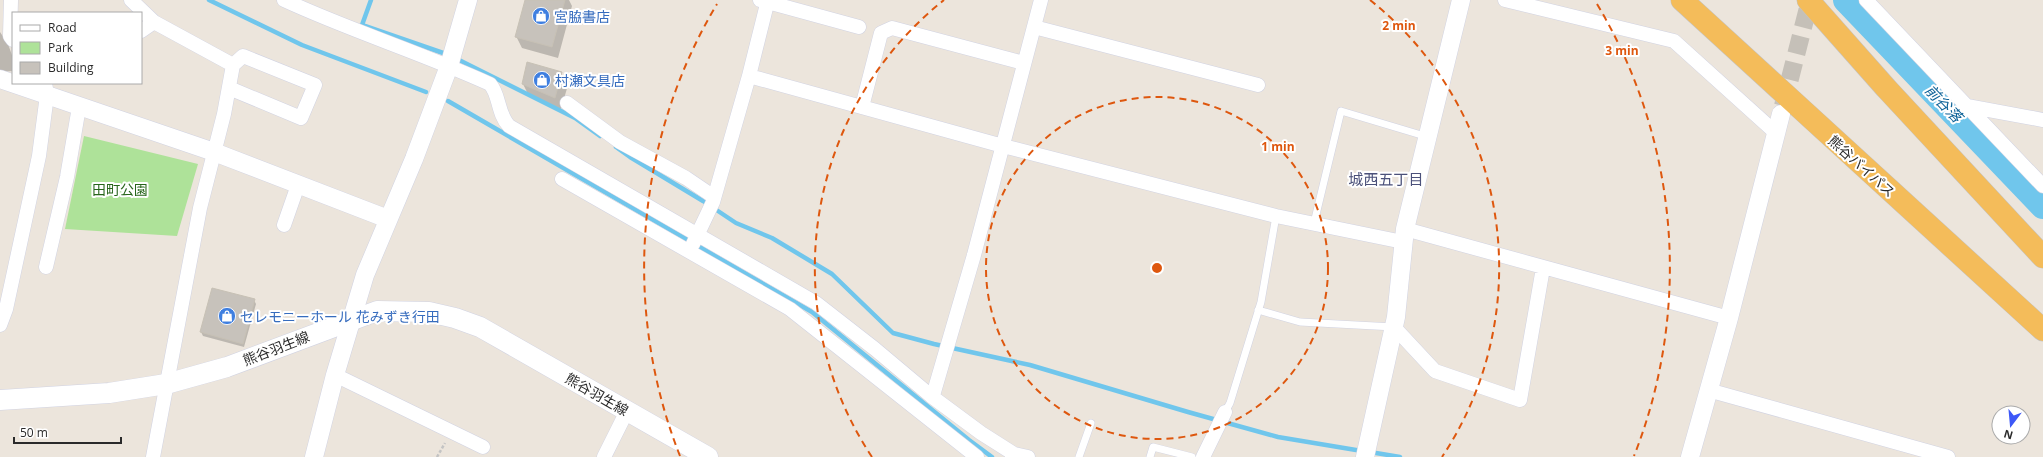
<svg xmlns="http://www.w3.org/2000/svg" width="2043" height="457" font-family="'Open Sans','Noto Sans JP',sans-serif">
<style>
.green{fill:#aee299}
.shadow{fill:#0003}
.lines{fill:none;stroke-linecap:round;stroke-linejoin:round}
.stream{stroke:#70c6ec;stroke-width:4.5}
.river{stroke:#70c6ec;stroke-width:26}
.building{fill:#c7c2bb;stroke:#c7c1b5}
.tertiary-tunnel{stroke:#c5c0b8;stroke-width:18;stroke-dasharray:18 9;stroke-linecap:butt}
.service-casing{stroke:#d1d3e2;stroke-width:8}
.minor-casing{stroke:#d1d3e2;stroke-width:15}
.tertiary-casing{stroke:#d1d3e2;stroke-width:19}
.secondary-casing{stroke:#d1d3e2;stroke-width:21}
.trunk-casing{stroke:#c3c3c3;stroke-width:23}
.path{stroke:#c3c3c3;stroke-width:2.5;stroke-dasharray:3 2;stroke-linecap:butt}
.service{stroke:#fff;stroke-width:7}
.minor{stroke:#fff;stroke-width:14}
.tertiary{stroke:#fff;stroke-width:18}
.secondary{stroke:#fff;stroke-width:20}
.trunk{stroke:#f4bc5a;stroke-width:22}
.ring{fill:none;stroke:#de570e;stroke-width:2;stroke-dasharray:7 5}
.labels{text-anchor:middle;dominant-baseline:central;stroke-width:4;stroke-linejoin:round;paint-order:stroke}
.shop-label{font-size:14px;fill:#366cbe;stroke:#fff;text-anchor:start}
.street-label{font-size:14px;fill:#2a2a2a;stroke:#fff}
.park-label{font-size:14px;fill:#27651b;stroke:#fff}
.water-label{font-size:15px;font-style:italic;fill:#0f6398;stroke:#fff}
.neighbourhood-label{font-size:15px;fill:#4b517a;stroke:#fff}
.centre{fill:#de570e;stroke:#fff;stroke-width:2}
.ring-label{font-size:12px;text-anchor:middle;font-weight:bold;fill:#de570e;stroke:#fff;stroke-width:4;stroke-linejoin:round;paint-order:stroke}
</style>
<rect width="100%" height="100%" fill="#ece5dc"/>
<path class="green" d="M84,136l114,28 -21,72 -112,-7z"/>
<path class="shadow" d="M526,0h43l3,6 -14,52 -36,-10 -6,-12z
M0,32l8,12 5,14v13l-13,1z
M561,73l7,12 -7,24 -32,-13 -6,-12z
M254,300l2,4 -12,43 -41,-11 -2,-4z"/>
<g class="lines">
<path class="stream" d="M209,0l93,45 124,47
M371,0l-9,25 87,30
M455,58l120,60 25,18
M448,101l364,211 157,128 23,17
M616,147l14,10 73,44 33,22 36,15 60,36 61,59 41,11 96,21 158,47 90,25 84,14
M1370,452l30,5"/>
<path class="river" d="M1846,0l197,206"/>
</g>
<path class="building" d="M525,0h40l-13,47 -37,-10z
M527,62l35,10 -7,26 -33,-14z
M212,288l43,11 -12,45 -43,-12z"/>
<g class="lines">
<path class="tertiary-tunnel" d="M1783,106l27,-106"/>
<defs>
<path id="service" d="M1314,223l27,-112 87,26
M1258,310l42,12 94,5
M1225,412l5,-9 31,-101 15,-86
M1079,457l12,-34
M1150,457l3,-10 39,10"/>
<path id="minor" d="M11,0l-1,36 3,4
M131,0l23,22 79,43 -9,49 -24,94 -47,249
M284,0c67,31 138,53 206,84 10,11 7,29 19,42l307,177 59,46 56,47 50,37 33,21 -2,3
M760,0l99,27
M768,0l-19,76 254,70 273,70 127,26
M1505,0l169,41 102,92
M1866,0l177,186
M1034,27l224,58
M141,31l13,-9
M229,88l72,30 14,-33 -72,-29 -10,9
M567,103l53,39 66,36 28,19
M1967,106l76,14
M862,107l19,-74 11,-5 132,35
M562,179l228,130 187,148
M284,225l14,-40
M1405,229l324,89
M693,244l20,-42 36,-126
M46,267l21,-90 12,-70
M0,325l6,-16 33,-153 8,-61 -2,-12
M1394,327l41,44 85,29 23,-132
M335,375l148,72
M1708,390l240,67
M931,396l3,-4 40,-137 67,-255
M1014,454l14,3
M604,457l23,-46
M1203,457l22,-45"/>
<path id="tertiary" d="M0,79l214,73 174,67
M314,457l21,-82 30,-100 49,-116 35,-93 19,-66
M1365,457l31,-140 9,-88 56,-229
M1690,457l39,-139 52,-204"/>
<path id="secondary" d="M0,400l109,-7 57,-9 61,-17 150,-56 52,1 26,6 25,9 228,130"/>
<path id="trunk" d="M1682,0l361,330
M1808,0l78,88 157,169"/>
</defs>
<use href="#service" class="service-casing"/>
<use href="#minor" class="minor-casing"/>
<use href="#tertiary" class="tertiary-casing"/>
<use href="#secondary" class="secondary-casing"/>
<use href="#trunk" class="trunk-casing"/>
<path class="path" d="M437,457l8,-14"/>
<use href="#service" class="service"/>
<use href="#minor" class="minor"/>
<use href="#tertiary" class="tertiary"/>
<use href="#secondary" class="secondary"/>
<use href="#trunk" class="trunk"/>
</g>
<g class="ring">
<circle cx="1157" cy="268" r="171"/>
<path d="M872 457A342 342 0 0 1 944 0M1370 0A342 342 0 0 1 1442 457"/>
<path d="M680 456A513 513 0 0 1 717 4M1597 4A513 513 0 0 1 1634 456"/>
</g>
<defs>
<symbol id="shop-disc" viewBox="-11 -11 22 22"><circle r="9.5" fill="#3f7fe0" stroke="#fff"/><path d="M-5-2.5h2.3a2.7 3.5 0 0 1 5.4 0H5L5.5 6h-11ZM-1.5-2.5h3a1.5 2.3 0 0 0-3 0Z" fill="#fff"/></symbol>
</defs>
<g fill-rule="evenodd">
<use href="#shop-disc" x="531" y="6" width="20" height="20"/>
<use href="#shop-disc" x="532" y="70" width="20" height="20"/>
<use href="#shop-disc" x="217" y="306" width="20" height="20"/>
</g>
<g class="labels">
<g class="shop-label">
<text x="554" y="16">宮脇書店</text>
<text x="555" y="80">村瀬文具店</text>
<text x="240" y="316">セレモニーホール 花みずき行田</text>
</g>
<g class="street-label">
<text transform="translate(1862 166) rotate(42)">熊谷バイパス</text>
<text transform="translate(276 348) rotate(-21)">熊谷羽生線</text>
<text transform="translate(597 394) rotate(30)">熊谷羽生線</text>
</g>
<g class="park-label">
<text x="120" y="189">田町公園</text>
</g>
<g class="water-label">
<text transform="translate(1944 103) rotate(46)">前谷落</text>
</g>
<g class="neighbourhood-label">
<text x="1386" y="179">城西五丁目</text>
</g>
</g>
<circle cx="1157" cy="268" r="6" class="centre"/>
<g class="ring-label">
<text x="1399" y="30">2 min</text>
<text x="1622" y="55">3 min</text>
<text x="1278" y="151">1 min</text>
</g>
<rect x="12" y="12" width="130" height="72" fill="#ffffff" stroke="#aaaaaa"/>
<rect x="20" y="25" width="20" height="6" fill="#ffffff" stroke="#aaaaaa"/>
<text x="48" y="32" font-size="12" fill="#2a2a2a">Road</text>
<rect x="20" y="42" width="20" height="12" fill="#aee299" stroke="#aaaaaa"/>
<text x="48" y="52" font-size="12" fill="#2a2a2a">Park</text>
<rect x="20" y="62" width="20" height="12" fill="#c7c2bb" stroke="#aaaaaa"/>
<text x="48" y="72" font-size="12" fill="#2a2a2a">Building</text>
<g transform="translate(2011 425) rotate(196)"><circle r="19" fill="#ffffff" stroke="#aaaaaa"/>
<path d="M0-3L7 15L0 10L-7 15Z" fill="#3d58f7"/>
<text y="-6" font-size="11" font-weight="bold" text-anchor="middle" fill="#2a2a2a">N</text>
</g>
<path d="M14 437v6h107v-6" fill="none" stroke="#2a2a2a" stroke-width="2"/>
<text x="20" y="437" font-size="12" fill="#2a2a2a" stroke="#ffffff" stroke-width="3" paint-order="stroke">50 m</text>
</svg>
